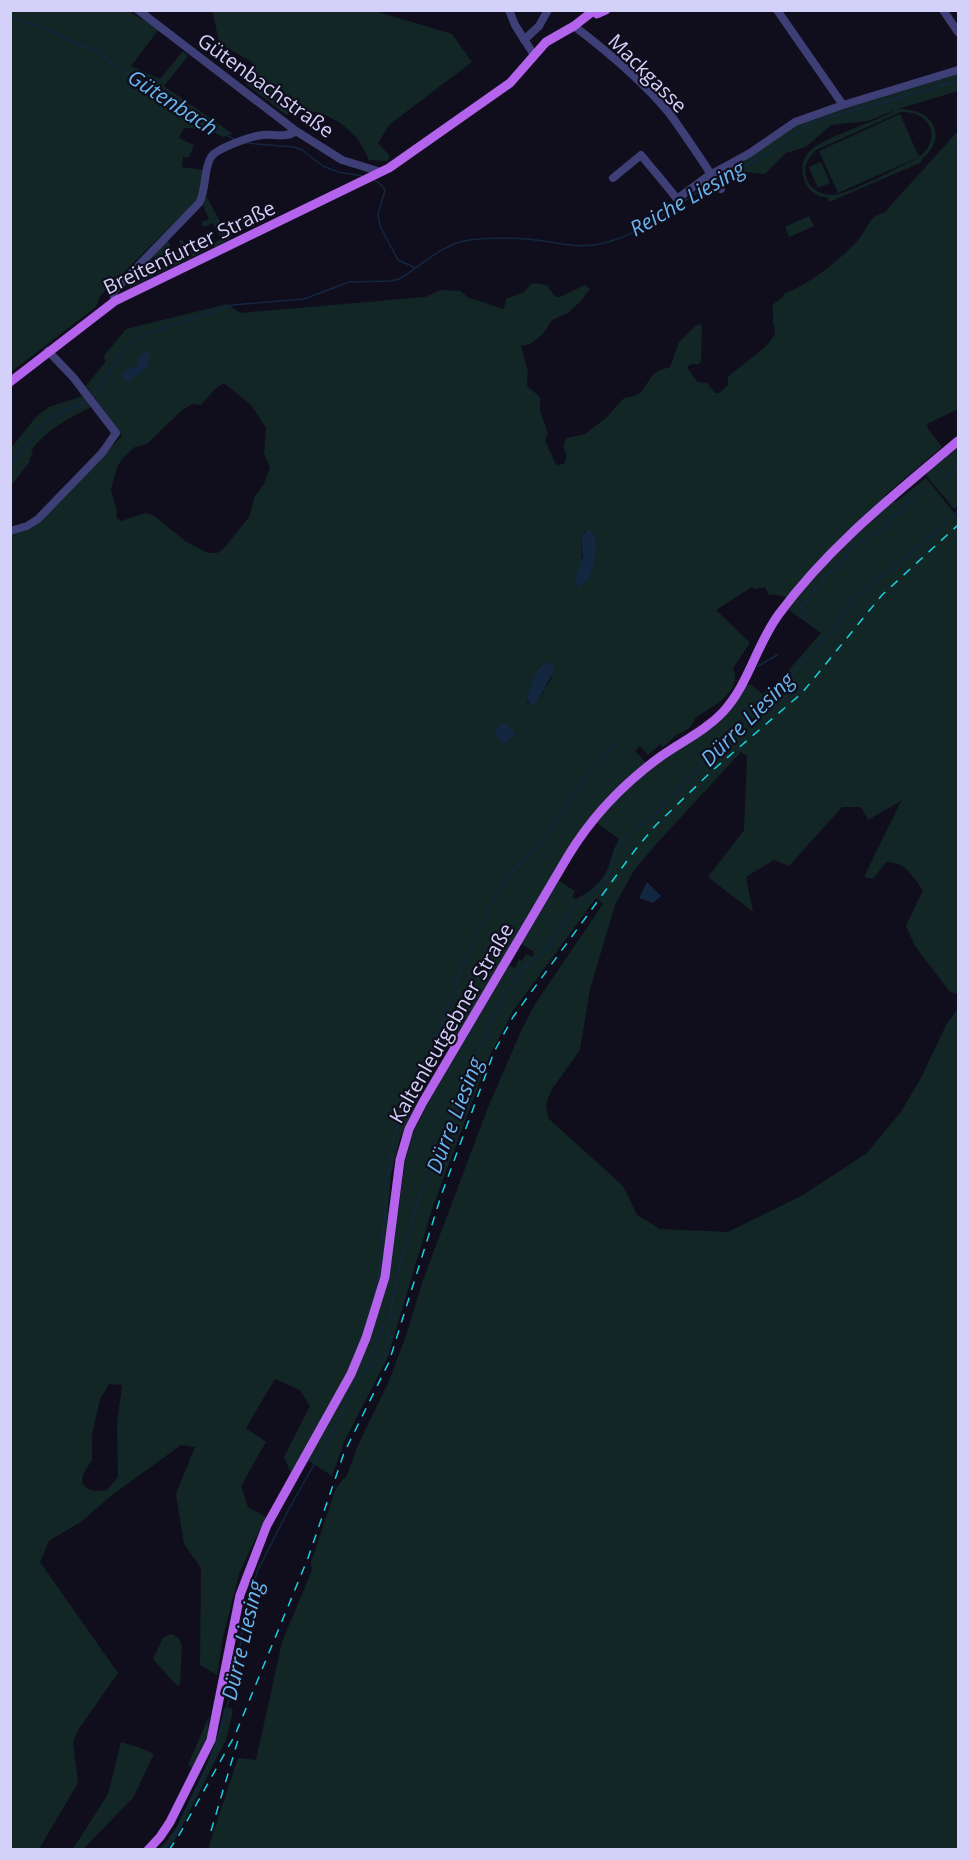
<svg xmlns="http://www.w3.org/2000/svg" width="969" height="1860" font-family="'Open Sans',sans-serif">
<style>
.green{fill:#122625;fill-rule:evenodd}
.water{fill:#132741}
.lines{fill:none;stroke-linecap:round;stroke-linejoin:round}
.stream{stroke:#132741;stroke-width:1.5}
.minor{stroke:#3e3f77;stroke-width:8}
.major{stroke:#b463ed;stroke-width:9}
.rail{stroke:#19d1dd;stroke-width:1.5;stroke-dasharray:9 8;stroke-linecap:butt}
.labels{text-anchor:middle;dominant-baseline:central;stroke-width:4.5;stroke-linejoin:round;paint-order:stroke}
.street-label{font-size:20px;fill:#d3d0fa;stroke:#100e1d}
.water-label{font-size:21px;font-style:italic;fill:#69b6ee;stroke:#100e1d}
</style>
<rect width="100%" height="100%" fill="#100e1d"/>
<path class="green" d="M11,11h117l31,18 -28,37 29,13 23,-28 5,5 -24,30 69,48 -10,3 -17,-8 -22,-1 -5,10 15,7 -5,12h-6l-1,10 22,3 -4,21 -6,12 -94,93 -4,11 -85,65z
M209,11h166l77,23 20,28 -82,62 -12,19 12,13 -3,5 -18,-1c-4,-8 -8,-18 -15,-25 -16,-17 -45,-32 -68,-20l-40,-31 6,-22 -33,-19 -6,-30z
M958,74v17l-60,18c33,-2 53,27 23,51l1,2 -93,40 -1,-4c-11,-2 -21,-7 -24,-19 -3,-8 -2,-19 4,-26 13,-16 67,-30 87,-43l-27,11 -37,4 -25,22 -20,6 -21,21 -20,-2 -24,10 -4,-7 85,-53zM901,112c29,-1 42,26 18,45l-19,-43 -81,37 19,42 79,-35 -1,1c-17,8 -67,35 -82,36 -11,1 -23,-5 -27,-15 -5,-12 1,-22 9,-30z
M958,131v278l-31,15 1,5 14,18 -57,48 6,7 6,-1 29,-23 32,40v476l-8,-2 -35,-46 -9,-20 17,-36c-10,-13 -18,-29 -37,-28l-13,17 -9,-2 37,-76 -33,19 -7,-13h-19l-53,59 -15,-6 -28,17 7,35 -45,-35 36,-47 3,-74 -6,-4 -84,91 -24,29 -18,33 -25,84 -10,61 -28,39 -6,15 2,14 75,68 14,29 23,14 68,3 75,-37 64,-42 33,-40 20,-33 26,-55 12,-16v840h-750l30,-91 18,2 26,-118 30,-72 -1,-8 25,-74 11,-13 11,-30 31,-64 17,-45 17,-56 64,-170 34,-79 14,-27 68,-100 -7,-6 -83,113 -24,46 -57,152 -44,148 -43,83 -13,36 -31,-20 -10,17 -7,-16 26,-51 -10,-16 -25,-11 -29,49 20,14 -25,44 7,21 18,10 -27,57 -16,63 -6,38 -17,-10 1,-97 -17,-24 -8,-50 19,-47 -14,-2 -69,50 -30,26 -33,20 -9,21 78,111 -40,57 -5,13 5,40 -39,66h-28l-1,-1315 22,-6 8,-7 82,-85 -36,-50 20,-25 -3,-4 23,-28 101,-25 13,9 185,-16 16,-7 19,1 9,7 35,11 2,-10 18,-7 8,-9 15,2 8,12h5l25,-12 5,4 -10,13 -12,11 -16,7 -9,14 -13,10 -9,2 7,26 -1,14 13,11v14l8,22 -3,7 11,25 8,-1 3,-8 -4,-10 4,-8 18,-4 21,-16 18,-20c21,-2 17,-9 29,-23 4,-5 11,-6 17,-8l9,-25 16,-16 5,-2 2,4 -1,33 -2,3h-8l-4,3 10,15 10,1 8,10h4l9,-8v-8c9,-10 47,-32 47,-46 0,-3 -2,-5 -2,-8 -1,-10 2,-6 -1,-18l10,-7 2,-4c27,-11 55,-33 75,-55 8,-10 11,-25 25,-26zM224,383l27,22 15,23 -2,25 6,14 -6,17 -9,12 -6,21 -25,31 -7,5h-9l-23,-12 -32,-26 -7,-2 -25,8 -5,-4 1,-5 -6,-23 7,-24 5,-7 12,-11 12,-3 34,-33 11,-7 9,1 14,-16zM585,531l9,30 -8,20 -10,5 -1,-6 7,-18 -1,-26zM752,587l2,2 11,-2 3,7 15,2 10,7 -4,7 32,23 -40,46 -19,15 -10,-9h-5l-17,23 -80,59 -15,-16 5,-5 8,9 12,-11 3,3c4,-3 9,-8 12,-11 9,-5 17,-7 20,-18 16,-11 49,-26 38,-50l17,-25 -34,-33zM542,664l10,13 -15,25 -10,1 3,-14zM501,727l15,7 -13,12 -7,-16zM592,819l27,20c-5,9 -7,17 -10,26 -5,16 -19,27 -33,34l-4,-2 3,-6 -16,-10 -38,63 13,8 -1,5 -7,-3 -4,7 -3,-2 -4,9 -6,-3 -80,136 -17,34 -7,26 -7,53 -10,-1 3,-39 9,-36 16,-33 21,-61 16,4zM109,1384l13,1 -5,39 1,53 -11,13c-11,1 -19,3 -25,-8l1,-8 9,-14v-25l8,-36z
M821,162l9,21 -12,5 -9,-21z
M206,196l24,43 -15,8 -3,-3 9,-5 -8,-16 -9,4 -3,-5 8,-3 -7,-16z
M809,216l5,10 -25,11 -4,-10z
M207,237l3,11 -17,9 -3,-6 11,-5 -2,-6z
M182,239l6,11 -22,11 -3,-6 -8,4 -4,-3 16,-16 4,5 -7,3 4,9 15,-7 -4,-9z
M189,252l2,6 -21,10 -3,-6z
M150,257l4,5 -8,4 4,8 16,-7 1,2 -36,18 -5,-5z
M83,396l8,11c-27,14 -40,20 -60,43l2,4 -4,5 2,1 -20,26v-38l25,-31 13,-10z
M958,448v57l-4,4 -29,-35z
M171,1634l7,3 4,9 -2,39 -3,1 -24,-27 10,-21z
M224,1708h7l2,3 -7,29 -51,100 -9,9h-7c14,-12 22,-31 30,-48 15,-30 29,-59 35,-93z
M209,1716l-1,18 -16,34 -4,-3z
M121,1742l17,5 16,7 -21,44 -50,51h-10l35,-55z"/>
<path class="water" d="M151,350l-4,18 -19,14 -3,-1 -3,-6 4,-5 11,-4 2,-11z
M589,529l6,7c2,15 0,45 -17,51l-4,-5 9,-25 -2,-21z
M546,662l7,3 2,4 -18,33 -6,4 -4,-7c3,-11 8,-30 19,-37z
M503,722l5,3 8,9 -13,12 -7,-11v-5z
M647,882l14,14 -8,7 -14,-5z"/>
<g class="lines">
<path class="stream" d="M10,16l45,17 20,11 22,6 9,9 23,15 29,14 29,26 15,10 34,16
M246,143l48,4 8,3 21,16 15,6 24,4
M719,179l48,-25 38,-28 14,-6 139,-39
M375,180l6,5 4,5 -7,24 2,12 18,34 18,8
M92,398l32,-49 19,-14 90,-30 71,-6 45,-17 42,-1 8,-2c19,-11 37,-29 58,-36 20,-7 66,-5 87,-2 19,3 37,7 55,3 45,-9 76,-39 113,-61
M10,466l30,-38 8,-8 40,-20
M945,479l13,-11
M808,618l-6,-6 -1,-5 12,-12 2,-7 6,-2 3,-10 13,-7 15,-22 7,-3 10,-9h6l10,-6 9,-14 5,-2 8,-10 5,-2 3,-5 9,-6
M758,666l19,-11
M374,1295l5,-21 6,-60 1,-32 8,-45 10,-28 15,-24 46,-126 35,-73 34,-37 27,-34 25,-38 32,-36
M368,1367v-3l15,-38
M164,1850l12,-18 40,-83 22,-85 7,-56 13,-38 32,-63 42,-74 26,-55 6,-7 22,-15 6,-52 8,-39 15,-55 7,-20 15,-26 7,-32 19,-34 5,-25 17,-35 6,-18 29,-49 29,-25 24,-38 31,-26 6,-11 6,-21 6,-11 34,-25 97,-105 32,-27 47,-51 21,-32 82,-66 23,-22"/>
<path class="minor" d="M138,10l158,121 46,29 39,12
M509,10l6,15 19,30
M777,10l66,95
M943,10l15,22
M574,26c34,26 68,54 95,87 18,24 35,51 52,76
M524,40l15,-14 9,-16
M613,178l28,-23c12,15 24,28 36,44l31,-23 42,-23 45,-31 48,-17 115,-35
M115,301l-2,-7 2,-4 84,-87c8,-14 4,-33 12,-46 6,-9 41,-21 52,-22 11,-1 24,3 33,-4
M10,531l17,-5 11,-7 64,-66 14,-20 -43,-56 -25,-26"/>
<path class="major" d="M597,14l9,-4
M10,382l105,-81 274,-133 121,-85 36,-41 28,-16 18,-14
M148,1850l12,-13 10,-15 41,-82 29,-145 27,-70 84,-151 15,-36 19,-61 15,-117 9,-31 14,-27 145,-246c23,-38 55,-72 92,-99 21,-15 45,-26 63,-45 26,-28 33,-67 56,-98 50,-68 115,-119 179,-173"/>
<path class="rail" d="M211,1831l27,-91
M169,1850l9,-13 57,-102 73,-177 36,-105 45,-91 52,-166 53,-144 19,-35 122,-167 21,-25 57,-55 89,-77 80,-98 76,-70"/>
</g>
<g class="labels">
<g class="street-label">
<text transform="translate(648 73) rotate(45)">Mackgasse</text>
<text transform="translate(266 85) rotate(36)">Gütenbachstraße</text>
<text transform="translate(189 247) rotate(-26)">Breitenfurter Straße</text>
<text transform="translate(451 1023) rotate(-60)">Kaltenleutgebner Straße</text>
</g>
<g class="water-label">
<text transform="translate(173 102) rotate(33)">Gütenbach</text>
<text transform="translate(687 198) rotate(-30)">Reiche Liesing</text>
<text transform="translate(747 719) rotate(-45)">Dürre Liesing</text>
<text transform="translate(454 1115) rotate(-69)">Dürre Liesing</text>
<text transform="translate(242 1640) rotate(-77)">Dürre Liesing</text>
</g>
</g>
<rect width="969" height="1860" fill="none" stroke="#d3d0fa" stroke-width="24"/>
</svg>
